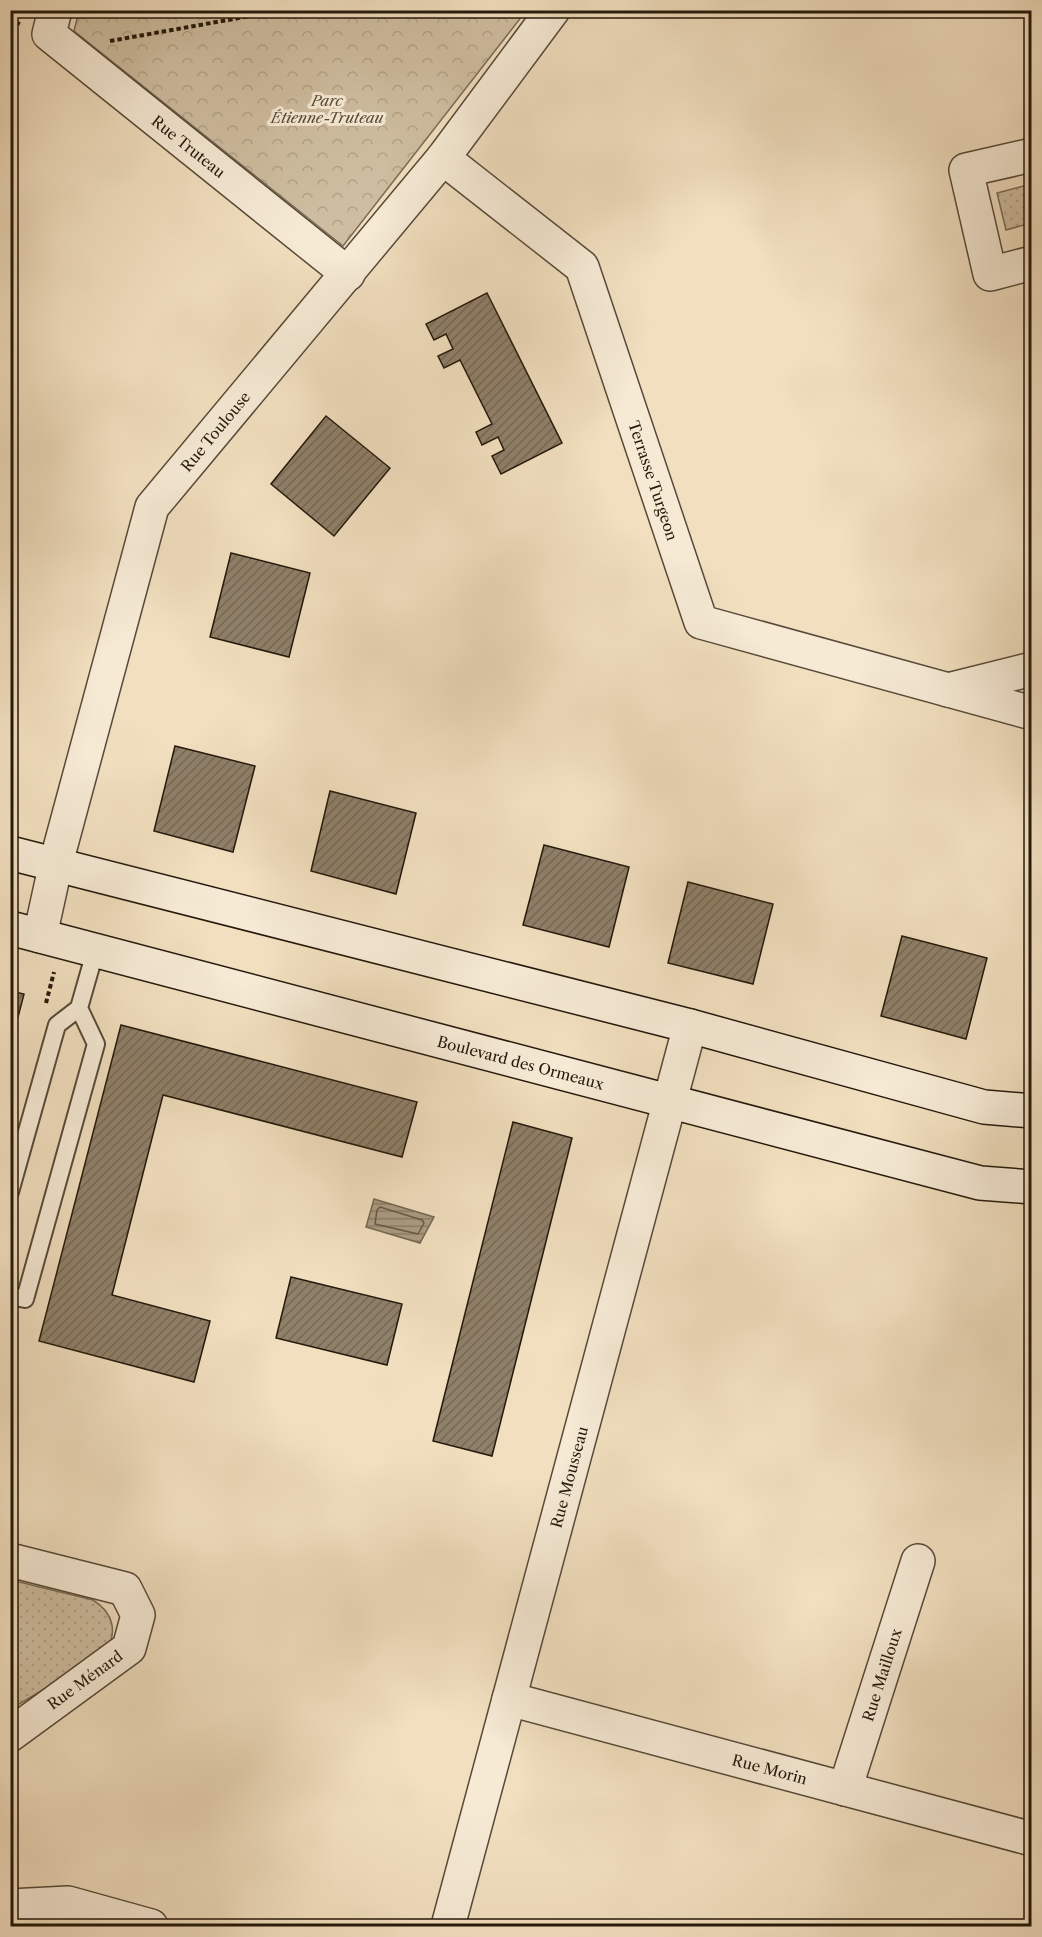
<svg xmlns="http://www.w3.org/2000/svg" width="1042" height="1937" font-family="'Libre Caslon Text',serif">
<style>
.grass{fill:url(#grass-dots);stroke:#796b56;stroke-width:1.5}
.forest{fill:url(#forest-crowns);stroke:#796b56;stroke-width:1.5}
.water{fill:url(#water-rules);stroke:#756852;stroke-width:1.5}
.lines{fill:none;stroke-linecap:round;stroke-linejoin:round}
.shore{stroke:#685a46;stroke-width:1.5}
.building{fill:url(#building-hatch);stroke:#24190b;stroke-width:1.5}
.lane-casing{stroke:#574a38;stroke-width:20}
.street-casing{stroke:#574a38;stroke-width:36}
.secondary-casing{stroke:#24190b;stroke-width:36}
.path{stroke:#24190b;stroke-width:4;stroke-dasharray:4.5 3;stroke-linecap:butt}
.lane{stroke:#f6ead5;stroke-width:16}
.street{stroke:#f6ead5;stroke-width:33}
.secondary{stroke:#f6ead5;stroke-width:33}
.labels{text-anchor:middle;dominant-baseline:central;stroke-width:6;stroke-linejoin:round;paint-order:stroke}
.park-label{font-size:15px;font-style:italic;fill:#574a38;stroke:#f6ead5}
.street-label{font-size:15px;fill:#24190b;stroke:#f6ead5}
</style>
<defs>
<pattern id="grass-dots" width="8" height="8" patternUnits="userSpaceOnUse" patternTransform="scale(1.5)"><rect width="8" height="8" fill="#cebda0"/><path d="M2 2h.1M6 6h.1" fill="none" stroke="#b1a288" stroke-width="1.8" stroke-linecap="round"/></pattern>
<pattern id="forest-crowns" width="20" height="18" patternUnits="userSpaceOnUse" patternTransform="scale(1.5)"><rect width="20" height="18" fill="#cebda0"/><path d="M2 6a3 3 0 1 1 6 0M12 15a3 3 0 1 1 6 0" fill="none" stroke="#b1a288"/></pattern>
<pattern id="water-rules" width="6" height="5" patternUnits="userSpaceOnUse" patternTransform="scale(1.5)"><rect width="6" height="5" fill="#ab9c82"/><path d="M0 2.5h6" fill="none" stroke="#8b7e69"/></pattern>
<pattern id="building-hatch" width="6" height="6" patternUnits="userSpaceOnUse" patternTransform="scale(1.5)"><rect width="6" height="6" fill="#8f8069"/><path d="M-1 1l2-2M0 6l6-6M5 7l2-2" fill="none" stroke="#756855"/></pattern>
</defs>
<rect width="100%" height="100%" fill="#f1dfbf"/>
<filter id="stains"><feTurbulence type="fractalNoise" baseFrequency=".00333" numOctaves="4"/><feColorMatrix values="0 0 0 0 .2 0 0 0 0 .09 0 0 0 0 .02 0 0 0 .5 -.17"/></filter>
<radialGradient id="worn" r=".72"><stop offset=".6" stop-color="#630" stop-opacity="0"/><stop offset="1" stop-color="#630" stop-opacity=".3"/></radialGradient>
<path class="grass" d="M1031,184v39l-25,7 -9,-37z
M11,1580l82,20c21,13 25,33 12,53l-94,56z"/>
<path class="forest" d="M79,11v-1l447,1 -183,235 -269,-215z"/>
<path class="water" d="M374,1199l60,18 -14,26 -54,-16z"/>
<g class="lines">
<path class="shore" d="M380,1207l42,13 2,3 -6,11 -43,-10 2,-14z"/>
</g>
<path class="building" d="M487,293l75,150 -61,31 -9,-18 12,-6 -6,-13 -16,8 -6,-13 16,-8 -32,-64 -16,8 -6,-12 15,-7 -7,-15 -12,6 -8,-16z
M326,416l64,52 -56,68 -63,-52z
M231,553l79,20 -21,84 -79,-20z
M175,746l80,20 -22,86 -79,-21z
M330,791l86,22 -20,81 -85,-23z
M544,845l85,22 -20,80 -86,-22z
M688,882l85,22 -20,80 -85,-21z
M902,936l85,22 -21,81 -85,-23z
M10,991l14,3 -14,54z
M121,1025l296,77 -15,55 -239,-62 -51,200 98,26 -16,61 -155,-41z
M513,1122l59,16 -80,318 -59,-15z
M291,1277l111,27 -15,61 -111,-27z"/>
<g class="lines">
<defs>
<path id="lane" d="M10,1192l47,-167 22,-17 16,-56
M10,1296l15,3 71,-255 -17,-36"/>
<g id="street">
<path id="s1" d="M55,10l-6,24 299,240"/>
<path d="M1032,155l-66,15 24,104 42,-11"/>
<path id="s2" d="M443,158l139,109 119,355 331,91"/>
<path d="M948,690l84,-21"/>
<path id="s3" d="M40,936l16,-73 96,-356 291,-349 110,-148"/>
<path d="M10,1560l115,29 13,26 -9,33 -119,87"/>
<path id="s4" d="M509,1699l523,140"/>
<path id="s5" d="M845,1789l73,-228"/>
<path d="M10,1906l58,-3 83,23"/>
<path id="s6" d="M448,1926l242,-900"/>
</g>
<g id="secondary">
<path d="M10,853l680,173 294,81 48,4"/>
<path id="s7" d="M10,928l970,255 52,4"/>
</g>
</defs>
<use href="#lane" class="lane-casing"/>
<use href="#street" class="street-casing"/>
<use href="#secondary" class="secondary-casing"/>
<path class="path" d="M10,20l10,4
M110,41l174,-31
M46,1003l8,-31"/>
<use href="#lane" class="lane"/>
<use href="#street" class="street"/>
<use href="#secondary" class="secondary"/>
</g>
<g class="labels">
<g class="park-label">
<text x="327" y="100">Parc<tspan x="327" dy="17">Étienne-Truteau</tspan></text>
</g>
<g class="street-label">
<text stroke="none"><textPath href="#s1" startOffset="204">Rue Truteau</textPath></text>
<text stroke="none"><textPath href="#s3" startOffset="542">Rue Toulouse</textPath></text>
<text stroke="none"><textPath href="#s2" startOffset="402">Terrasse Turgeon</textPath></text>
<text stroke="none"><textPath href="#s7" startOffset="528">Boulevard des Ormeaux</textPath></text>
<text stroke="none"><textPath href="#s6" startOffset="465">Rue Mousseau</textPath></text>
<text stroke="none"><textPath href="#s5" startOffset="120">Rue Mailloux</textPath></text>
<text transform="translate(85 1680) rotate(-36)">Rue Ménard</text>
<text stroke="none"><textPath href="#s4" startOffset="270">Rue Morin</textPath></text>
</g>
</g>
<rect width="1042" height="1937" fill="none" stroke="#f1dfbf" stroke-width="36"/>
<rect x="12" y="12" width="1018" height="1913" fill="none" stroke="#24190b" stroke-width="3"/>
<rect x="18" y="18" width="1006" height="1901" fill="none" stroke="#24190b" stroke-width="1.5"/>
<rect width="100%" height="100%" filter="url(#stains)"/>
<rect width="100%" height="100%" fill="url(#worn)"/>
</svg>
